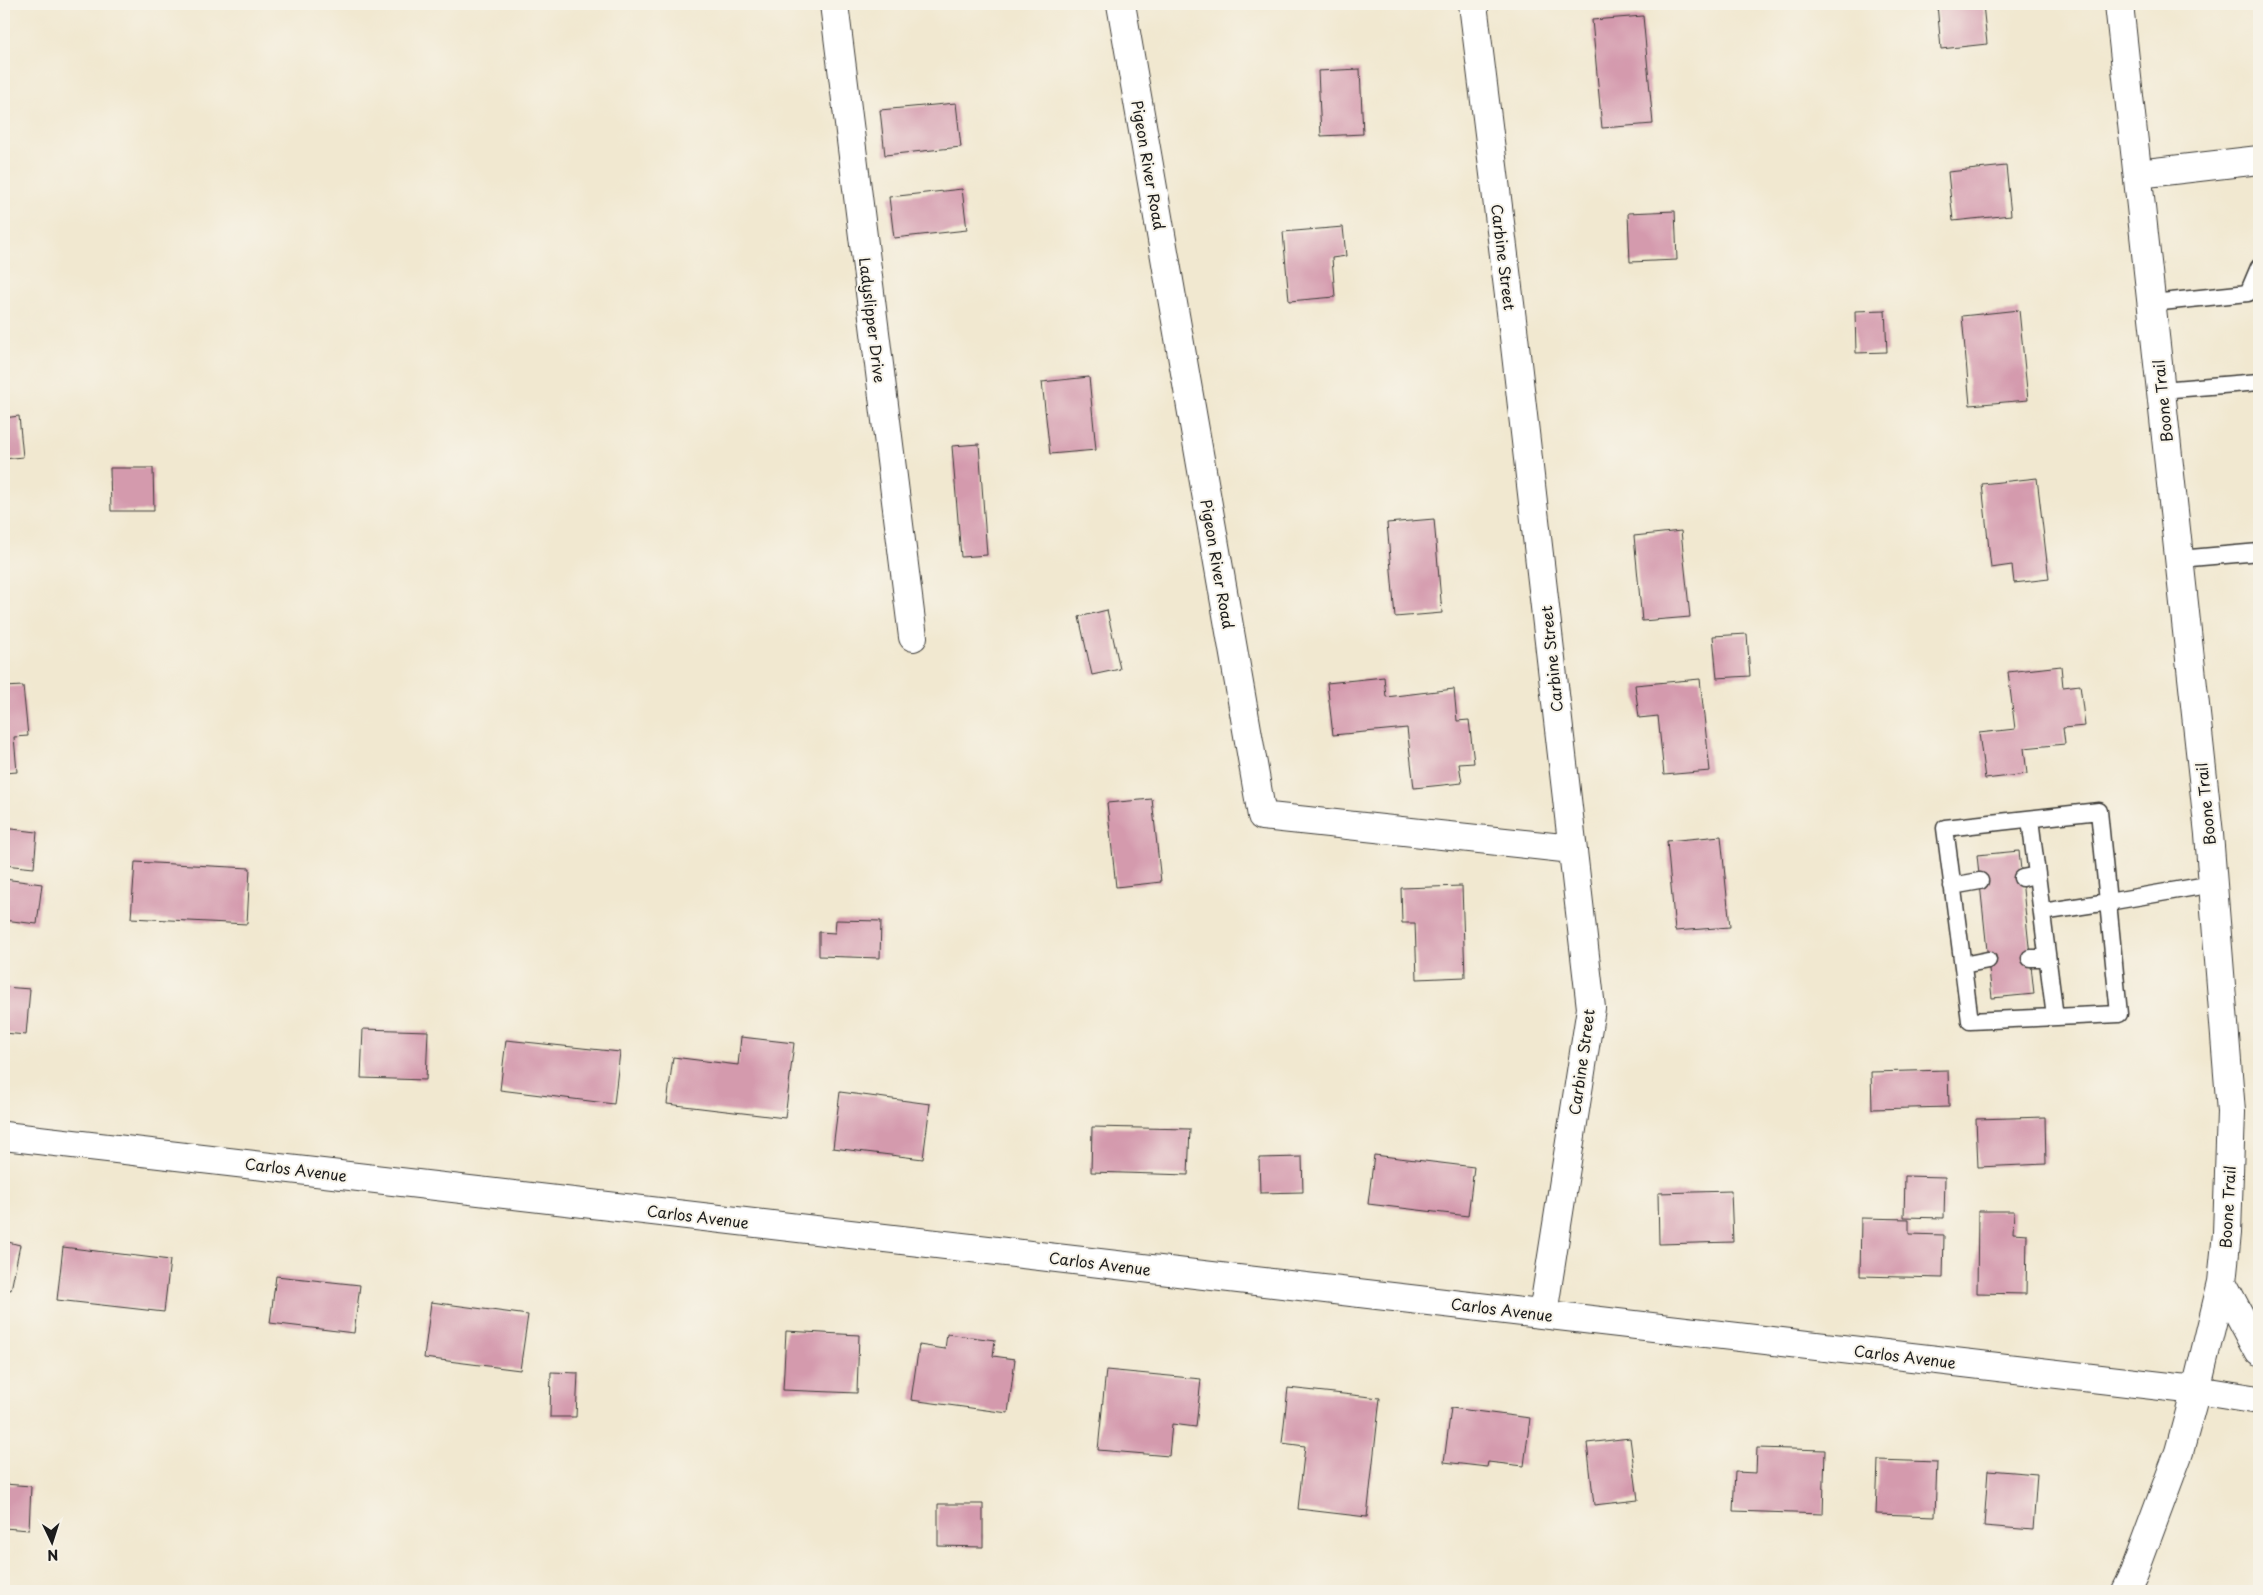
<svg xmlns="http://www.w3.org/2000/svg" width="2263" height="1595" font-family="'Playpen Sans',sans-serif">
<style>
.building{fill:#d49aad}
.lines{fill:none;stroke-linecap:round;stroke-linejoin:round}
.lane-casing{stroke:#3c3b37;stroke-width:19}
.street-casing{stroke:#3c3b37;stroke-width:30}
.secondary-casing{stroke:#3c3b37;stroke-width:30}
.lane{stroke:#fff;stroke-width:16}
.street{stroke:#fff;stroke-width:28}
.secondary{stroke:#fff;stroke-width:28}
.labels{text-anchor:middle;dominant-baseline:central;stroke-width:4;stroke-linejoin:round;paint-order:stroke}
.street-label{font-size:15px;fill:#1c1c1c;stroke:#f7f3e8}
</style>
<rect width="100%" height="100%" fill="#f7f3e8"/>
<filter id="ink" filterUnits="userSpaceOnUse"><feTurbulence type="fractalNoise" baseFrequency=".02" numOctaves="2"/><feDisplacementMap in="SourceGraphic" scale="10" xChannelSelector="R" yChannelSelector="G"/><feConvolveMatrix kernelMatrix="1 2 1 2 8 2 1 2 1" color-interpolation-filters="sRGB"/></filter>
<filter id="wash" filterUnits="userSpaceOnUse"><feTurbulence type="fractalNoise" baseFrequency=".0096" numOctaves="4" result="noise"/><feDisplacementMap in="SourceGraphic" scale="20" xChannelSelector="R" yChannelSelector="G"/><feGaussianBlur stdDeviation="1.12" result="paint"/><feColorMatrix in="noise" values="0 0 0 0 0 0 0 0 0 0 0 0 0 0 0 0 0 1.4 0 .05"/><feComposite in="paint" operator="in"/></filter>
<g filter="url(#wash)">
<rect width="100%" height="100%" fill="#f1e8d0"/>
<g id="blocks">
<path class="building" d="M1937,4h46l4,40 -46,5z
M1643,16l10,108 -51,4 -10,-108z
M2257,40h2v16h-1z
M1360,69l3,65 -42,2 -3,-65z
M956,103l5,44 -76,8 -5,-45z
M2006,166l5,49 -58,6 -5,-49z
M962,189l5,41 -73,8 -5,-41z
M1675,211l2,49 -47,2 -2,-49z
M1343,227l3,29 -14,2 3,39 -46,4 -6,-69z
M1885,310l2,42 -31,1 -1,-42z
M2019,310l9,90 -58,5 -8,-89z
M1089,377l7,73 -46,4 -8,-72z
M19,416l4,41 -19,2v-41z
M979,444l8,111 -26,2 -9,-111z
M110,468h43l1,43h-43z
M2037,478l12,101 -35,4 -2,-18 -21,3 -9,-84z
M1434,519l8,94 -47,4 -8,-94z
M1681,531l9,86 -48,4 -8,-85z
M1107,610l13,59 -28,6 -13,-58z
M1747,634l3,42 -33,2 -4,-42z
M2061,666l2,21 17,-2 5,41 -22,2 2,16 -41,4 3,26 -42,5 -6,-46 36,-4 -7,-57z
M1384,677l2,20 68,-8 3,32 12,-1 5,43 -15,1 3,19 -48,5 -7,-60 -74,7 -6,-52z
M1700,679l10,92 -46,4 -6,-59 -19,2 -4,-33z
M23,686l5,50 -14,1 3,35 -13,1v-86z
M1152,799l9,83 -45,5 -9,-84z
M4,828l33,4 -3,36 -30,-3z
M1721,836l9,91 -55,4 -8,-90z
M2019,851l15,143 -42,4 -15,-143z
M135,862l115,6 -3,56 -116,-6z
M4,879l38,5 -5,40 -33,-4z
M1462,886l3,91 -48,2 -2,-56h-13l-1,-35z
M836,920l45,1 -1,37 -61,-2v-24l16,1z
M4,987l26,2 -4,46 -22,-2z
M363,1029l65,2 -2,49 -65,-2z
M741,1037l53,6 -9,75 -118,-14 6,-47 65,8z
M506,1040l114,12 -6,52 -114,-14z
M1948,1070l1,37 -77,2 -1,-37z
M840,1092l90,12 -7,55 -90,-11z
M2045,1117l1,47 -68,3 -2,-48z
M1092,1127l98,2 -2,46 -97,-3z
M1374,1155l100,12 -6,49 -100,-12z
M1302,1157l1,35 -43,1 -1,-35z
M1905,1176l40,1 -1,41 -40,-1z
M1731,1191l2,51 -74,2 -1,-51z
M1978,1211h36l-1,22 14,1 -1,60 -49,-1z
M1861,1218l48,1v15l35,1 -1,43 -83,-2z
M4,1241l16,4 -9,45 -7,-2z
M63,1247l107,13 -6,52 -107,-12z
M276,1276l84,9 -6,48 -84,-10z
M431,1302l97,13 -8,55 -96,-12z
M786,1331l73,4 -2,58 -74,-3z
M947,1334l48,6 -2,16 22,3 -7,54 -97,-13 8,-55 26,4z
M1106,1370l95,9 -5,48 -24,-3 -3,32 -71,-6z
M551,1372l27,1 -2,44h-26z
M1288,1388l92,10 -13,119 -69,-8 7,-63 -23,-3z
M1451,1408l79,10 -6,48 -36,-4 -1,5 -43,-5z
M1630,1438l8,62 -44,5 -7,-62z
M1757,1448l68,2 -2,64 -90,-3 2,-39 21,1z
M1878,1460l59,2 -2,54 -59,-2z
M1988,1470l49,4 -4,56 -49,-4z
M4,1484l27,2 -2,44 -25,-2z
M938,1504h45v43l-45,-1z"/>
</g>
</g>
<g filter="url(#ink)">
<use href="#blocks" fill-opacity="0" stroke="#3c3b37" stroke-width="1"/>
<g class="lines">
<defs>
<path id="lane" d="M2152,303l96,-10 11,-26
M2161,390l98,-8
M2179,559l80,-7
M2030,819l25,198
M2022,878l15,-3
M1952,886l28,-5
M2042,912l66,-10 11,112 -149,7 -25,-193 154,-17 9,91 105,-18
M2030,958h17
M1963,965l25,-5"/>
<path id="street" d="M834,4l79,633
M1121,4l141,812 310,33
M1473,4l40,324 78,680 -48,306
M2138,174l121,-14
M4,1136l2192,254 63,10"/>
<path id="secondary" d="M2119,4l90,830 22,278 -4,121 -5,49 -26,108 -17,62 -45,121 -9,18
M2222,1282l37,70"/>
</defs>
<use href="#lane" class="lane-casing"/>
<use href="#street" class="street-casing"/>
<use href="#secondary" class="secondary-casing"/>
<use href="#lane" class="lane"/>
<use href="#street" class="street"/>
<use href="#secondary" class="secondary"/>
</g>
</g>
<g class="labels">
<g class="street-label">
<text transform="translate(1149 165) rotate(80)">Pigeon River Road</text>
<text transform="translate(1504 257) rotate(83)">Carbine Street</text>
<text transform="translate(873 320) rotate(83)">Ladyslipper Drive</text>
<text transform="translate(2162 401) rotate(-96)">Boone Trail</text>
<text transform="translate(1218 564) rotate(80)">Pigeon River Road</text>
<text transform="translate(1551 659) rotate(-96)">Carbine Street</text>
<text transform="translate(2205 804) rotate(-96)">Boone Trail</text>
<text transform="translate(1581 1062) rotate(-82)">Carbine Street</text>
<text transform="translate(296 1169) rotate(7)">Carlos Avenue</text>
<text transform="translate(2227 1207) rotate(-87)">Boone Trail</text>
<text transform="translate(698 1216) rotate(7)">Carlos Avenue</text>
<text transform="translate(1100 1263) rotate(7)">Carlos Avenue</text>
<text transform="translate(1502 1309) rotate(7)">Carlos Avenue</text>
<text transform="translate(1905 1356) rotate(7)">Carlos Avenue</text>
</g>
</g>
<rect width="2263" height="1595" fill="none" stroke="#f7f3e8" stroke-width="20"/>
<g transform="translate(52 1542) rotate(176)" stroke="#f7f3e8" stroke-width="4" paint-order="stroke">
<path d="M0-4L9 19L0 12L-9 19Z" fill="#1c1c1c"/>
<text y="-8" font-size="14" font-weight="bold" text-anchor="middle" fill="#1c1c1c">N</text>
</g>
</svg>
